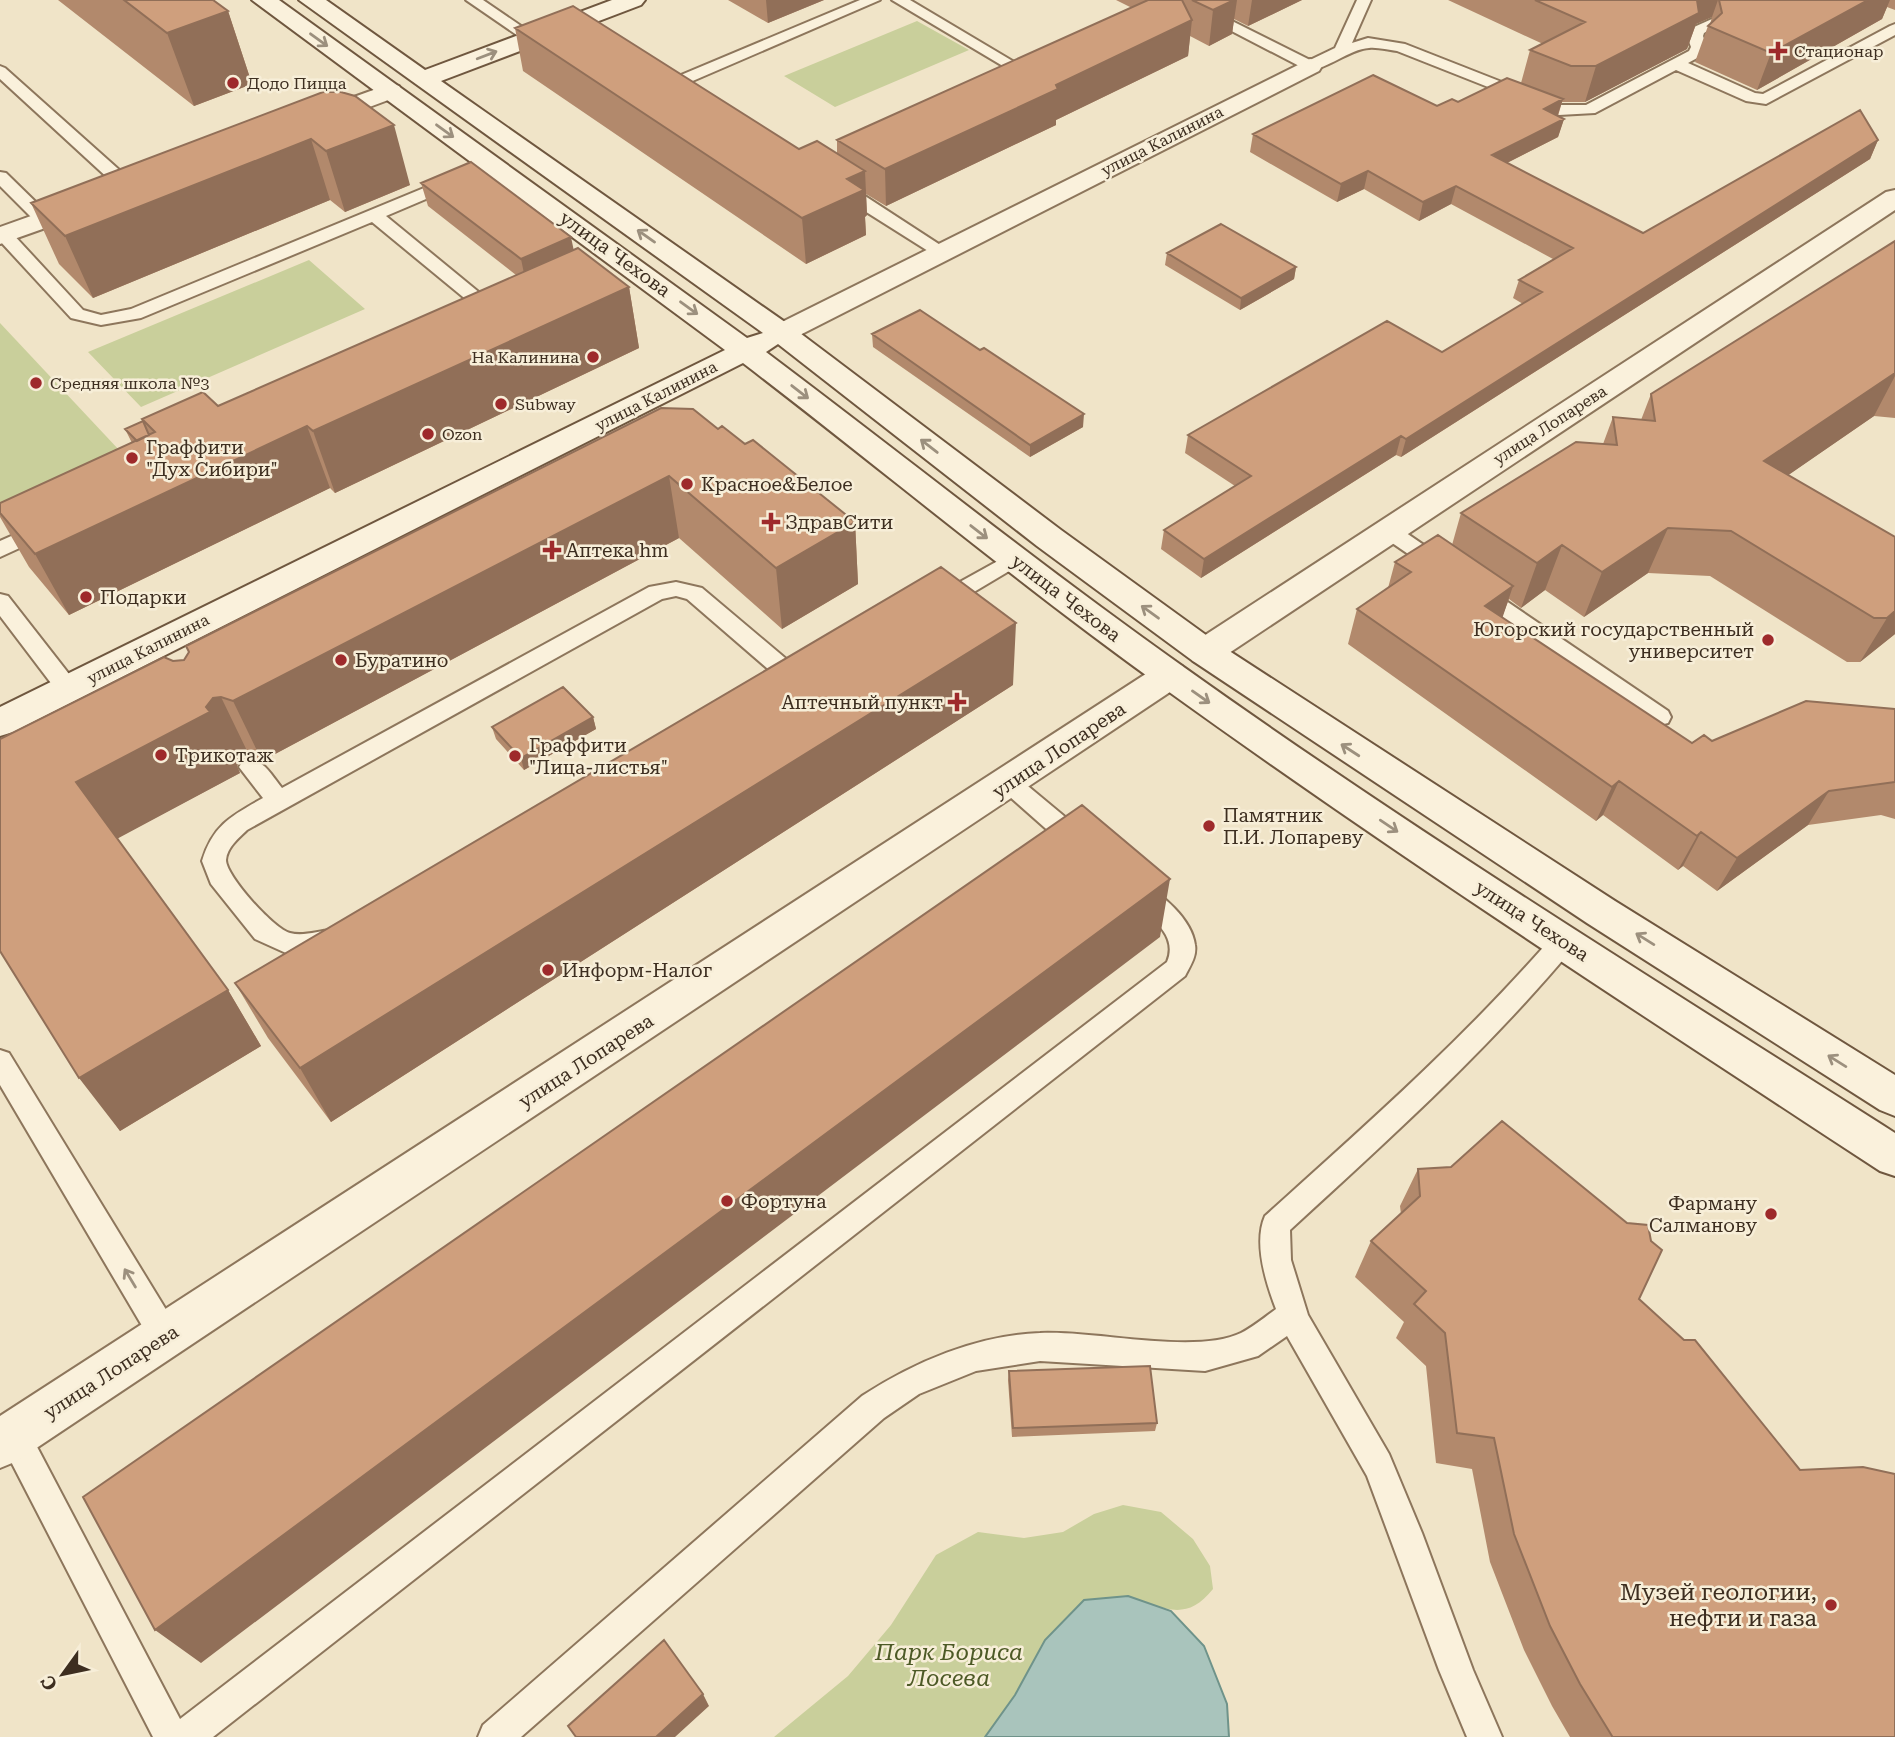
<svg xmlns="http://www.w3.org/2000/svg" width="1895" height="1737" font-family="'Roboto Serif',serif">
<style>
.green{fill:#c9cf9b}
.water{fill:#a9c4bc;stroke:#6f938a;stroke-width:2}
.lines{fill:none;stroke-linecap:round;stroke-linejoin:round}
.lane-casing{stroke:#8d765c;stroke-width:4}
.street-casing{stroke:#8d765c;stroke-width:4}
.secondary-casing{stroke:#6f573f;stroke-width:4}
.lane{fill:#faf1dc;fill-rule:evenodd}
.street{fill:#faf1dc;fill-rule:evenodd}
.secondary{fill:#faf1dc;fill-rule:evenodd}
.wall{fill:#b2896c}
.shaded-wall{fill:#916f58}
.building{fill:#cf9f7d;stroke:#916f58;stroke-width:2}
.oneway{stroke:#9c907e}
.poi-dot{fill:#9e2a2b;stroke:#f7eed8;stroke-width:2.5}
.labels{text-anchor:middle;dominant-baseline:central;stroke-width:5;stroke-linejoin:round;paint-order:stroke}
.far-poi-label{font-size:16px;fill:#3d2e20;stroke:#f7eed8;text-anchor:start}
.far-street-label{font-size:16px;fill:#3d2e20;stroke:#f7eed8}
.street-label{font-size:19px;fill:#3d2e20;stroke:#f7eed8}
.poi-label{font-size:19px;fill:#3d2e20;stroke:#f7eed8;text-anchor:start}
.near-poi-label{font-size:23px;fill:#3d2e20;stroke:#f7eed8;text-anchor:end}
.near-park-label{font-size:23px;font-style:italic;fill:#4d5a26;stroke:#f7eed8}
</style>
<rect width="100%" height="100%" fill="#f0e4c8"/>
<path class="green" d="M917,21l52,29 -134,57 -51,-31z
M309,260l56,49 -224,98 -53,-55z
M0,323l120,128 -120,53z
M1123,1505l38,7 32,27 17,27 3,23c-27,34 -49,19 -85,7l-113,99 -30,42h-211l74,-61 43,-51 45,-70 42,-23 46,6 39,-6 31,-18z"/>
<path class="water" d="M1128,1596l43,15 33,35 23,58 2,33h-244l30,-42 30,-55 39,-40z"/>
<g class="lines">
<defs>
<path id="lane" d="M466,0h17l57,39 -3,3h-10z
M860,0h20l-199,86 -6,2 -8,-5 2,-3z
M892,0h18l121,72 -3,3h-10z
M1172,0h18l120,60 25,-12 22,-48h14l-19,43 16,-5 37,6 155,61h26l103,-54 2,-4 -4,-11 7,-9 27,-12 7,4 -24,14 -1,3 4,11 -8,10 -11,6 67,30 8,1 127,-68 5,-2v11l-129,69 -20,-3 -70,-31 -81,43 -36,2 -162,-64c-9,-1 -20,-4 -28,-3 -21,1 -47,26 -64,21z
M0,66l5,2 130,116 2,4 -2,4h-12l-123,-113z
M0,172l6,1 44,43 3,4 -3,4h-12l-38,-38z
M453,176l8,5 -2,4 -73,31 117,96 3,4 -3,4h-12l-119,-98 -231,96 -40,7 -30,-7 -71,-77v-10h10l73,79 18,5 30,-6z
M839,182l6,1 106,69 -9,5 -6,-1 -103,-65 -2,-4z
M43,522l7,2 3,5 -3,5 -50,23v-16z
M1389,524l7,2 54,37 4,5 -4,5h-14l-54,-37 -3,-5 3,-5z
M1014,552l7,2 4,5 -4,5 -74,44 -8,2 -8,-2 -3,-5 3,-5z
M676,582l26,6 89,75 3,6 -3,6 -8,2 -8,-2 -88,-76 -11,-3 -14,3 -415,231c-8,8 -20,17 -21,30 0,16 48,69 64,73 18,5 36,-7 53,-1l4,7 -4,7 -28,9 -29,-2 -31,-14 -44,-55 -9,-23c11,-36 29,-45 61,-63l-24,-31 4,-6c19,-6 28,14 39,27l367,-201z
M1479,586l8,2 181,123 3,6 -3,6 -8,2 -8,-2 -181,-125 -3,-5 3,-5z
M0,594l8,2 68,87 3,6 -3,6 -8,2 -8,-2 -60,-79z
M1009,774l8,3 71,59 3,7 -3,7 -9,2 -9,-2 -69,-61 -4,-6 4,-6z
M1139,884c23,8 53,36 56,61 2,11 -5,21 -10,31l-972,761h-60l-150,-291 -3,-14 3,-8 11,-4 11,4 155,295 987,-757c12,-28 -18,-46 -37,-61l-3,-7 3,-7z
M1563,932l9,3 4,7 -4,7c-86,103 -184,191 -282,281l1,30 17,55 81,139 33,79 51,137 29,67h-35l-28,-67 -72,-194 -80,-140 -29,20 -53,15 -165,-10 -64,10 -57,23 -35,24 -363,319h-43l5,-12 379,-329c52,-34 115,-61 178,-63 54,-3 155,22 201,0 12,-6 24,-16 35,-24 -10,-26 -23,-66 -11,-93 100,-90 201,-179 289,-281z
M0,1050l9,3 167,273 4,10 -4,10 -11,4 -11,-4 -154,-261z"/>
<path id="street" d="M1310,59l9,2 3,5 -3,5 -527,268 -10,3 -10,-3 -4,-6 4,-6z
M390,84l9,2 3,5 -3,5 -86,32 -9,-3 -4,-5 4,-5z
M1895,190v20l-678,451 -12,3 -12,-3 -5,-9 5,-9 693,-451z
M90,195l9,2 4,6 -4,6 -99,35v-17z
M1170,662l12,4 6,9 -6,9 -1165,777 -17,7v-52l1158,-750z"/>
<path id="secondary" d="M252,0h27l468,338 16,-5 -464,-333h27l99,70 187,-70h33l-4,5 -200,76 351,246 269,203 156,113 398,258 280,174v41l-15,-6 -293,-187 -394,-262 -156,-115 -259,-202 -12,8c140,105 276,215 419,316 230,164 471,313 710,465v43l-15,-5c-241,-158 -482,-314 -715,-482 -145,-104 -281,-218 -422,-326l-730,369 -13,4v-29l725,-357z"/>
</defs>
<use href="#lane" class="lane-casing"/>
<use href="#street" class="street-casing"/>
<use href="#secondary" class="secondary-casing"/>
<use href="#lane" class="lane"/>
<use href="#street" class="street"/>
<use href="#secondary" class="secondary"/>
</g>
<path class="wall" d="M58,0h155l15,11 24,73 -58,22z
M728,0h96l-56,23z
M1116,0h186l-54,26 -14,-7 -2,15 -23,12 -19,-10 -2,20 -132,64v5l-170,81 -20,-12 1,21 -2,2 1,18 -60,29 -283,-193 -8,-43 284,121 38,4v-13l295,-132z
M1448,0h447v10l-8,-3 -5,12 -125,71 -62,-28 13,-36 2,-2 2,-7 -16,7 -9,25 -102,53h-23l-4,14 6,3 -6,18 -51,26 136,70 235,-93 -8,19 -469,298 -5,-2 -195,123 -40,-29 3,-19 71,-44 -50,-33 3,-18 254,-83 81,-48 -10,-6 6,-18 34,-21 -102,-55 -32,17 -55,-32 -27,13 -87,-50 3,-18 184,-28 21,-4 63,-19 9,-33 13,-6z
M323,92l87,93 -65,27 -15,-12 -237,98 -34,-34 -28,-61z
M421,183l153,67 55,37 10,61 -304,145 -5,-5 -261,127 -40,-48 -29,-50v-14l132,-60 -7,-14 18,-8 75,-15 298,-131 -88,-69z
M1895,241v177l-21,-2 -86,59 107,62v97l-35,28h-13l-137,-86 -62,-3 -64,44 -39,-27 -24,18 -12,-9 -7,18 190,126 20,-2 183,-32v110l-14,-4 -73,10 -91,66 -34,-25 -5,4 -75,-55 -7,6 -248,-177 9,-35 31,-21 7,-26 57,-17 9,-32 142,-69 10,-27 28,3 10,-26z
M1167,253l129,14 -2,12 -54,31 -75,-45z
M872,334l108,16 103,77 -53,30 -157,-110z
M718,429l27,15 110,78 3,62 -76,45 -103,-91 -417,223 -12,-4 -7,1 -6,8 3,7 -123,65 111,152 33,56 -141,85 -120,-180 173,-290 11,-1z
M1013,685l-682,437 -63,-84 -33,-55z
M593,717l3,12 -72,41 -28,-31 -4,-12z
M1418,1169l221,130 256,438h-325l-18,-31 -28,-56 -34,-88 -18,-93 -36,-6 -10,-97 -30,-28 8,-16 -49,-45 16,-36 30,-27 -1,-8z
M1009,1371l148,52 -2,8 -143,6 -4,-57z"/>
<path class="shaded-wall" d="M766,0h58l-56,23z
M1234,0h3l-5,34 -23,12 4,-36z
M1252,0h50l-54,26z
M1697,0h21l-6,17 -16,7 -9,25 -102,53 11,-36z
M1868,0h22l-8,19 -125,71 14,-37z
M228,11l24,73 -58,22 -27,-73z
M1192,20l-4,36 -132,64v5l-170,81 -1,-37 171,-84z
M1563,99l-6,18 -13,-8z
M1564,119l-6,18 -71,36 5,-18z
M394,125l16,60 -65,27 -19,-61z
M311,139l19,61 -237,98 -28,-62z
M1878,140l-8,19 -469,298 5,-18z
M865,171l2,44 -2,2 1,18 -60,29 -4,-46 45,-39z
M1368,171l-4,18 -27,13 4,-18z
M1456,186l-5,18 -32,17 4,-19z
M571,237l5,24 -50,22 -5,-24z
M1296,267l-2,12 -54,31 1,-12z
M629,287l10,61 -304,145 -22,-62z
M1895,373v3l-21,40 -132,91 22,-46z
M1084,414l-1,13 -53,30v-12z
M307,426l23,62 -261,127 -34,-61z
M1401,436l-5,19 -195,123 3,-19z
M669,476l10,62 -417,223 -29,-60z
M855,522l3,62 -76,45 -6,-61z
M1668,528l-20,45 -64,44 18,-45z
M1562,545l-17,45 -24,18 16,-45z
M1513,586l-12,36 -16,-16z
M1895,611v23l-35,28 27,-44z
M1016,623l-3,62 -682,437 -31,-54z
M221,697l29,60 -7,1 -6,8 3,7 -127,68 -37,-59 130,-75 7,-9z
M593,717l3,12 -72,41 -3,-12z
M1619,781l-16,34 -7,6 16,-34z
M1829,791l-21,34 -91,66 20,-33z
M1701,832l-18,34 -5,4 19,-34z
M1170,879l-10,58 -959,726 -46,-33z
M228,990l33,56 -141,85 -41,-53z
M703,1694l6,12 -34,31h-19z"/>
<path class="building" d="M124,0h89l15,11 -61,22z
M1148,0h34l10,20 -136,65 2,4 -173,80 -48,-29z
M1192,0h42l-21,10z
M1535,0h162l2,13 -103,53h-25l-41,-16 55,-28z
M1719,0h149l-97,53 -63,-27 14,-13z
M573,6l226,143 18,-8 48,30 -18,8 17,11 -62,28 -287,-190z
M1373,75l64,31 15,-7 6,3 49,-24 56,21 -19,10 20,10 -72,36 151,78 217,-123 18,30 -472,299 -5,-3 -197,123 -40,-29 87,-54 -63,-41 199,-114 55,31 100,-60 -23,-12 54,-32 -117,-62 -33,16 -55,-31 -27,13 -88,-50z
M323,92h18l14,4 39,29 -68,26 -15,-12 -246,97 -34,-33z
M471,162l100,75 -50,22 -100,-76z
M1221,224l75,43 -55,31 -74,-45z
M1895,241v132l-131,88 131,76v74l-8,7h-13l-143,-87 -63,-3 -66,44 -40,-27 -25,18 -76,-50 115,-71 41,3 -4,-28 42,4 -4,-27z
M578,248l51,39 -316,144 -6,-5 -272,128 -35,-41v-10l155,-71 -13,-13 61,-27 15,14z
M920,310l60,40 4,-2 100,66 -54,31 -158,-111z
M661,408l32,1 25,20 4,-3 23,18 8,-4 102,82 -79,46 -107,-92 -436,225 -12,-4 -8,1 -7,9 4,5 -134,70 152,208 -149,88 -79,-127v-212l164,-82 9,4 11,-1 5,-8 -3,-6z
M143,421l6,14 -12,6 -12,-12z
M1438,535l75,51 -28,20 207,137 12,-8 8,6 94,-40 89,8v73l-66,9 -92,67 -36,-26 -4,4 -78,-55 -7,6 -255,-178 54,-37 -16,-10z
M941,567l75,56 -716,445 -65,-85z
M563,687l30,30 -72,41 -29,-31z
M1082,805l88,74 -1015,751 -72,-133z
M1502,1121l125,102 21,2 3,16 11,9 -23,49 45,41h11l105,130 63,-3 32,7v263h-283v-1l-32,-52 -30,-58 -36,-92 -20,-96 -37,-5 -12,-100 -31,-29 12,-13 -55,-50 49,-45 -2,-27 33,-2z
M1150,1366l7,57 -144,5 -4,-57z
M664,1640l39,54 -47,43h-80l-8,-11z"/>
<defs><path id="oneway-shaft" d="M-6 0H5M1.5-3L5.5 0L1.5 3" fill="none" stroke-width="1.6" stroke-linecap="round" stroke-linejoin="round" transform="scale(1.75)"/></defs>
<g class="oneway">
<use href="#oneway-shaft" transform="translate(319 40) rotate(36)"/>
<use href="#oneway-shaft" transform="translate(487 55) rotate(-21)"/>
<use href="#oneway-shaft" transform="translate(445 131) rotate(36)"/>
<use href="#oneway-shaft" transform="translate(646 236) rotate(-145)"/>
<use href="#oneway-shaft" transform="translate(689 308) rotate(36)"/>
<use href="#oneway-shaft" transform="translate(800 392) rotate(38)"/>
<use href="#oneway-shaft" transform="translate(929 446) rotate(-142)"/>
<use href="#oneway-shaft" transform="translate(979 532) rotate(38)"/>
<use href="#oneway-shaft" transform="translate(1150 612) rotate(-144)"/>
<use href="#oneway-shaft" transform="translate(1201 697) rotate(35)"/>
<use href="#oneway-shaft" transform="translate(1350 750) rotate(-147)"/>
<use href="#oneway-shaft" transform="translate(1389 826) rotate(34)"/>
<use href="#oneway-shaft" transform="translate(1645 939) rotate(-148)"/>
<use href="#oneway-shaft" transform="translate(1837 1061) rotate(-148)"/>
<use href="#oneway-shaft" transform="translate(130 1278) rotate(-121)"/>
</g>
<g class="poi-dot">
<path d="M1774.5 40.5h7v7h7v7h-7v7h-7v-7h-7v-7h7z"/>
<circle cx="233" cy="83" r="7"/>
<circle cx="593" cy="357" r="7"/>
<circle cx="36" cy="383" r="7"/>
<circle cx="501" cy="404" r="7"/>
<circle cx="428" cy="434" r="7"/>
<circle cx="132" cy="458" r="7"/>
<circle cx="687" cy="484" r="7"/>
<path d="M767.5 511.5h7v7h7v7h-7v7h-7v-7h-7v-7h7z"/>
<path d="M548.5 539.5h7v7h7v7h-7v7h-7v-7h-7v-7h7z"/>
<circle cx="86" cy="597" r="7"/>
<circle cx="1768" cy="640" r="7"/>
<circle cx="341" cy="660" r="7"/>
<path d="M953.5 691.5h7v7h7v7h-7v7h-7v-7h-7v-7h7z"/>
<circle cx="161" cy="755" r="7"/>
<circle cx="515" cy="756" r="7"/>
<circle cx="1209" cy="826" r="7"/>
<circle cx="548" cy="970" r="7"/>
<circle cx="727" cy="1201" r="7"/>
<circle cx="1771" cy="1214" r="7"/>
<circle cx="1831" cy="1605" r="7"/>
</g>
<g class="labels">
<g class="far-poi-label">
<text x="1794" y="51">Стационар</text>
<text x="247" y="83">Додо Пицца</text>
<text x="579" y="357" text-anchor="end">На Калинина</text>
<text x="50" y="383">Средняя школа №3</text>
<text x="515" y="404">Subway</text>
<text x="442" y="434">Ozon</text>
</g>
<g class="far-street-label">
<text transform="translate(1162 141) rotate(-27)">улица Калинина</text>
<text transform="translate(656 396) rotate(-27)">улица Калинина</text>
<text transform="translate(1550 425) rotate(-33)">улица Лопарева</text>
<text transform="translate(148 649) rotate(-27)">улица Калинина</text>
</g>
<g class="street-label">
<text transform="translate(615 254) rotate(36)">улица Чехова</text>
<text transform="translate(1066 598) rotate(37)">улица Чехова</text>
<text transform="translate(1059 750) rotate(-34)">улица Лопарева</text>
<text transform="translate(1532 921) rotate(33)">улица Чехова</text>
<text transform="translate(586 1061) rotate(-33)">улица Лопарева</text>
<text transform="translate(111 1372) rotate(-33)">улица Лопарева</text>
</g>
<g class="poi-label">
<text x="146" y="447">Граффити<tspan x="146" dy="22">"Дух Сибири"</tspan></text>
<text x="701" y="484">Красное&amp;Белое</text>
<text x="785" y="522">ЗдравСити</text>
<text x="566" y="550">Аптека hm</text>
<text x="100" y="597">Подарки</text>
<text x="1754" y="629" text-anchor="end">Югорский государственный<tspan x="1754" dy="22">университет</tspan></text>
<text x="355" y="660">Буратино</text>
<text x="943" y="702" text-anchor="end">Аптечный пункт</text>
<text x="529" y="745">Граффити<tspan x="529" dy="22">"Лица-листья"</tspan></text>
<text x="175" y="755">Трикотаж</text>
<text x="1223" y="815">Памятник<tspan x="1223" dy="22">П.И. Лопареву</tspan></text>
<text x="562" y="970">Информ-Налог</text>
<text x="741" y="1201">Фортуна</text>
<text x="1757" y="1203" text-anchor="end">Фарману<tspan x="1757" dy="22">Салманову</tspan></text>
</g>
<g class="near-poi-label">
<text x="1817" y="1592">Музей геологии,<tspan x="1817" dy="26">нефти и газа</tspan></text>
</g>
<g class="near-park-label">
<text x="949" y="1652">Парк Бориса<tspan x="949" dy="26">Лосева</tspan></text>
</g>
</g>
<g transform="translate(63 1674) rotate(237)" stroke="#f7eed8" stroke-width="5" paint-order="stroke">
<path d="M0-5L12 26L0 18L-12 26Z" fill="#3d2e20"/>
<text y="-10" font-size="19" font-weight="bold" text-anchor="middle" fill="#3d2e20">С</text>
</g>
</svg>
